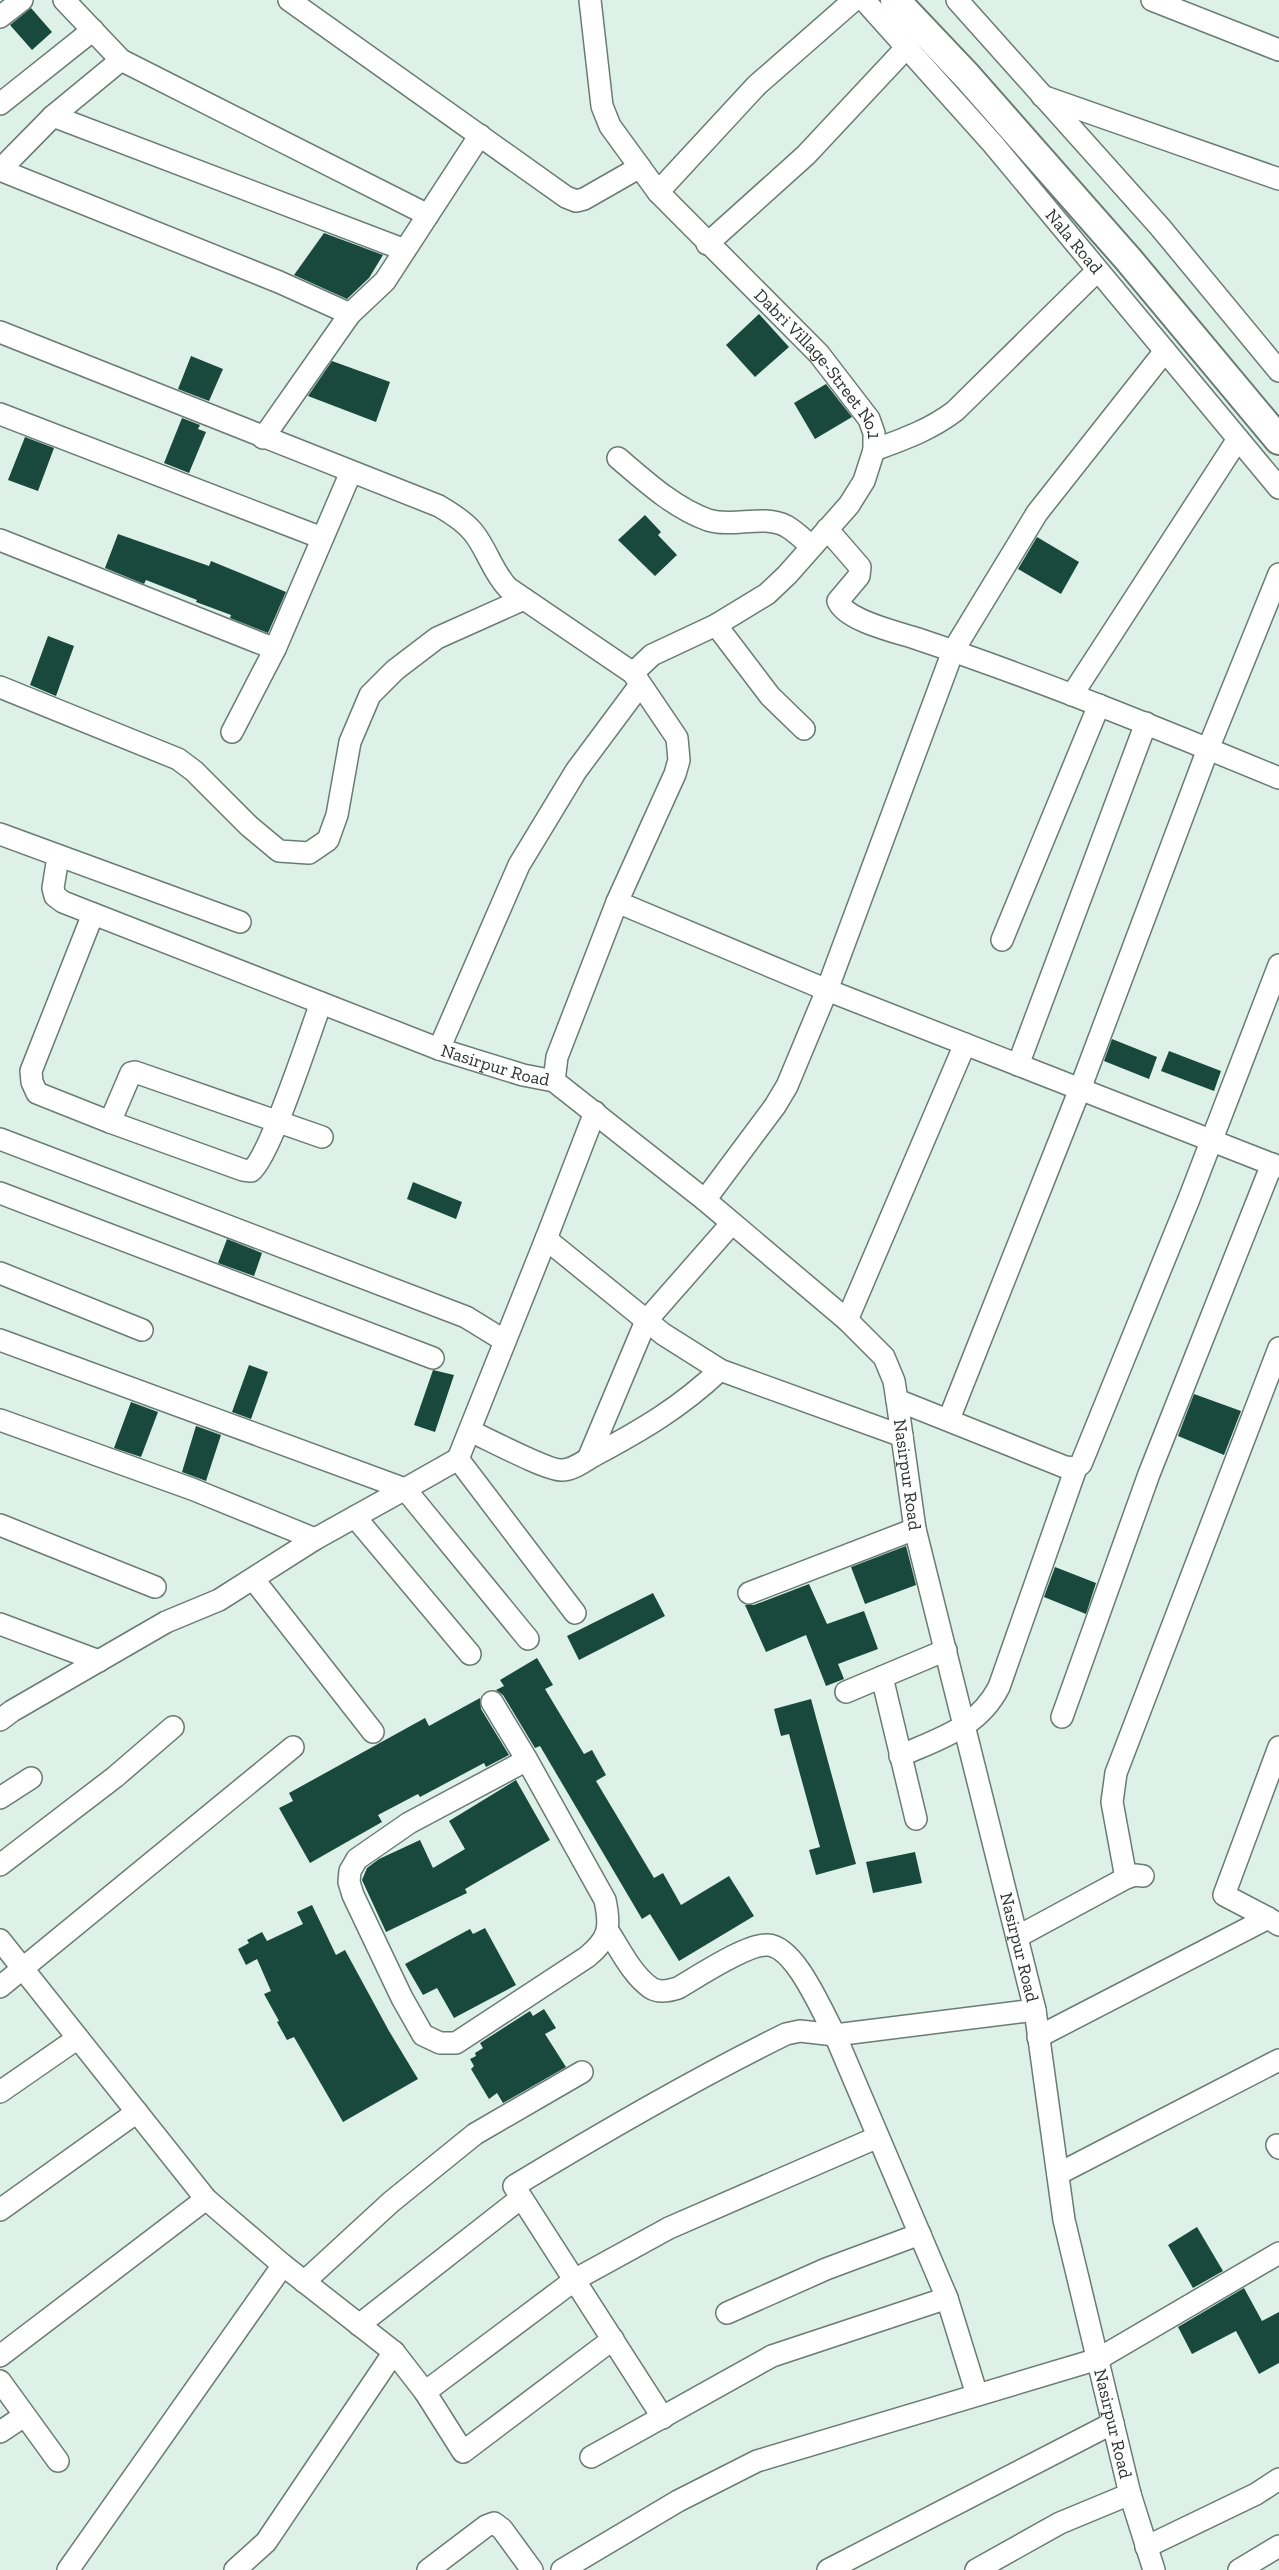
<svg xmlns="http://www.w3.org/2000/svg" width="1279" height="2570" font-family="'Zilla Slab',serif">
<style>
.building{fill:#19493c}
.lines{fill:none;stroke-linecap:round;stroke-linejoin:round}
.street-casing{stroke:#697b74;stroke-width:24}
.secondary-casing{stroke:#697b74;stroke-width:32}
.street{stroke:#fff;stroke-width:21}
.secondary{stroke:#fff;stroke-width:28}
.labels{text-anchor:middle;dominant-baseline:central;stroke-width:6;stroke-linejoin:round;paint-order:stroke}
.street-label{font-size:18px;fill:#2b3230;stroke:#fff}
</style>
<rect width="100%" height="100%" fill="#ddf1e9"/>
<path class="building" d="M31,8l21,24 -20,18 -22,-25z
M324,233l59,22 -14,23 -22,21 -53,-24z
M759,314l30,33 -34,30 -29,-32z
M191,356l32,13 -14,32 -31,-12z
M332,361l58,21 -14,40 -68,-26z
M826,384l26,33 -37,22 -21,-36z
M182,418l18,7 -2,4 8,3 -17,41 -25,-10z
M25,437l29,11 -16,43 -30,-11z
M645,515l16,17 -3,3 19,20 -22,21 -37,-36z
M118,534l91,32 2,-5 75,31 -18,41 -38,-15 1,-3 -35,-13 1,-2 -51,-20 -2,4 -39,-16z
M1037,537l42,25 -18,32 -43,-25z
M48,636l26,10 -18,50 -26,-11z
M1112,1039l45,18 -8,22 -45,-18z
M1169,1051l52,20 -7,20 -53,-20z
M413,1182l49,20 -6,17 -49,-20z
M227,1239l35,14 -8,23 -36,-13z
M249,1365l19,7 -17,47 -19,-7z
M433,1370l21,5 -19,57 -21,-7z
M1194,1394l47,17 -17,44 -46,-19z
M131,1402l27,10 -17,45 -27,-9z
M196,1426l25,9 -15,46 -24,-9z
M906,1546l10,39 -51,19 -14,-37z
M1055,1567l41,16 -10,31 -42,-17z
M809,1584l18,40 37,-13 14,38 -40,15 6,15 -18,7 -20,-51 -40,17 -21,-47h9z
M653,1593l12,23 -86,44 -12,-24z
M537,1658l16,27 -8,4 39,65 8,-4 14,25 -10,6 58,97 9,-5 18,32 48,-29 25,40 -75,45 -29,-47 -8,5 -102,-173 -5,2 -32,-53 -7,-5 8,-4 -4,-6z
M480,1698l1,11 28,46 -23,12 -2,-4 -64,34 -2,-3 -40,21 4,7 -72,41 -31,-55 14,-7 -4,-8 136,-75 4,8z
M811,1699l45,165 -40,11 -7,-25 11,-3 -31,-113 -8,2 -7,-27z
M516,1780l34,60 -85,49 2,4 -81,39 -24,-52 5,-12 12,-9 41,-19 13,28 32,-19 -16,-28z
M915,1852l7,31 -49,10 -7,-31z
M312,1905l24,50 9,-5 44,81 29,48 -75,43 -49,-85 -7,3 -10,-18 2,-1 -15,-27 7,-3 -14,-32 -11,6 -8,-16 11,-6 -2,-3 15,-8 5,9 36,-17 -6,-12z
M485,1928l31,57 -62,33 -17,-30 -14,7 -18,-31 65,-35 3,5z
M544,2009l12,19 -11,6 21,33 -63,36 -6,-10 -8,6 -18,-30 3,-3 -4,-7 6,-3 -1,-3 8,-5 -3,-5 50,-32 3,5z
M1197,2227l26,44 -30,17 -25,-43z
M1244,2288l18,33 17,-9v51l-20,11 -23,-43 -44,23 -14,-27z"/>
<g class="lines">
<defs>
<g id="street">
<path d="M64,0l57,60 307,155"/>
<path d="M289,0l277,197 10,4 8,-2 56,-32"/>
<path id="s1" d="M590,0l12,106 8,20 48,66 161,162 50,65 5,14v17l-10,31 -15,24 -62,70 -20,19 -51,31 -64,30 -19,18"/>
<path id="s2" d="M864,0l129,144 286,344"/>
<path d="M957,0l203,227 119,144"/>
<path d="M1152,0l127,50"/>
<path d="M0,17l22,-17"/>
<path d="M121,60l-68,56 -53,54 279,112 71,32"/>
<path d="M1042,96l237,83"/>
<path d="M0,104l93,-74"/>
<path d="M53,116l352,134"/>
<path d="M658,192l99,-107 97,-85"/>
<path d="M707,244l99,-89 101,-108"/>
<path d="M0,332l439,174c12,7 25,15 34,26 14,17 19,39 35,56l125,85 44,65 2,22 -4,14 -58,128 -60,155 -3,24"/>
<path d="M0,414l322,124"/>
<path d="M263,438l87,-124 35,-33 95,-146"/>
<path d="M874,450c30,-11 56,-20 81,-39l142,-140"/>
<path d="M618,458c27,23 56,50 90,62 25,8 55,-6 78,6 9,5 17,13 25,20"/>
<path d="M827,529l33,38 -1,9 -21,25c8,20 59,31 80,38 122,41 242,90 361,139"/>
<path d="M0,540l275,109"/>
<path d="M716,625l54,71 34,33"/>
<path d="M0,687l178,72 16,12 55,55 30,25 30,2 19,-13 9,-25 13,-73 20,-47 25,-25 42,-32 87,-39"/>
<path d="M1072,695l166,-256"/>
<path d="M232,732l43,-83 76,-177"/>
<path d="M0,834l240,88"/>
<path id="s3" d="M58,857l-5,31 2,8 8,6 376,147 84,26 31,6 151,119 142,120 37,37 10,24 3,19 18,129 120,481 29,210 66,274 24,76"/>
<path d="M617,902l210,88 452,177"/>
<path d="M93,914l-62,157 1,11 5,11 73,29 133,48 8,1c19,-14 59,-139 70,-168"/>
<path d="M1002,940l97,-235"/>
<path d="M439,1049l80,-184 57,-94 64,-86"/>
<path d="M1018,1065l128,-342"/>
<path d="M110,1122l21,-49 4,-1 187,65"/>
<path d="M0,1139l466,178 39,24"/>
<path d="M0,1193l433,165"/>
<path d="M705,1200l70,-94 12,-20 40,-96 126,-339 84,-138 128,-162"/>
<path d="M546,1239l49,-127"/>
<path d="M0,1273l142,57"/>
<path d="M847,1320l118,-276"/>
<path d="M0,1340l405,149 -90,50 -96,61 -53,22 -154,89 -12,9"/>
<path d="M897,1400l168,67 11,1 5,-4 108,-265 90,-234"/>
<path d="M949,1419l131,-330 128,-340 71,-175"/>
<path d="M0,1420l192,69 123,50"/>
<path d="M470,1431c16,7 78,40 92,39 12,0 23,-10 33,-15 47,-25 86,-48 125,-85"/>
<path d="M458,1459l88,-220 117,95 57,36 182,66"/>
<path d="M588,1459l58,-138 86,-98"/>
<path d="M355,1517l115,137"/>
<path d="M0,1525l155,62"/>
<path d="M254,1580l119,152"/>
<path d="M749,1593l166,-64"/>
<path d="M0,1624l99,37"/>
<path d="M528,1639l-123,-150 53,-30 117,154"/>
<path d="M882,1677l34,142"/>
<path d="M846,1692l100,-42"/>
<path d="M492,1702l35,58 78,140c6,28 4,39 -18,57l-131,86h-16l-17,-8 -21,-37 -49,-103 -4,-13 1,-11 7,-12 52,-36 118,-63"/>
<path d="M1062,1717l87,-243 123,-310"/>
<path d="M900,1756c40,-18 78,-28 99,-69l77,-219"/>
<path d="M0,1798l31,-20"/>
<path d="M0,1865l115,-88 58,-50"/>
<path d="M1126,1878l-14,-76 4,-29 163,-425"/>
<path d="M1268,1918l-44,-23 55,-148"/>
<path d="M608,1931c12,18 24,44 43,57 8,5 18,3 27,0 19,-11 70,-45 90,-43 28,2 54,67 67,90"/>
<path d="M1017,1937l109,-59 9,-3 8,1"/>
<path d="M0,1940l206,259 77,66 111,87 -128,190 -31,28"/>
<path d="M0,1987l293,-240"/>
<path d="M1038,2037l230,-119 11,7"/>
<path d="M0,2092l78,-54"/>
<path d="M1277,2145l2,3"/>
<path d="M1058,2174l221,-114"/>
<path d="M0,2210l137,-98"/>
<path d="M304,2282l87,-80 84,-68 107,-62"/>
<path d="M947,2298l-112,-263 200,-25"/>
<path d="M727,2313l99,-44 94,-35"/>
<path d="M359,2325l162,-127"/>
<path d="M394,2352l31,40 38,60 150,-113"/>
<path d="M0,2356l206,-157"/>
<path d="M0,2381l58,80"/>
<path d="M425,2392l151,-113 93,-51 209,-91"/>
<path d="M663,2418l-149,-232c89,-54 178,-106 272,-152l14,-3 35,4"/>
<path d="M0,2432l24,-16"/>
<path d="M591,2457l181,-101 175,-58 30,97"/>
<path d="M1146,2547l110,-53 23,-15"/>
<path d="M68,2570l215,-305"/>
<path d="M428,2570l58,-44 8,-3 8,6 30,41"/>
<path d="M562,2570l116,-69 79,-40 341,-102 181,-106"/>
<path d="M828,2570l285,-147"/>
<path d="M976,2570l84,-47 70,-29"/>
<path d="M1239,2570l40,-24"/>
</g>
<path id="secondary" d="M895,0l72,76 161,183 151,181"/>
</defs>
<use href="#street" class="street-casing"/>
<use href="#secondary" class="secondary-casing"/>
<use href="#street" class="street"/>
<use href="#secondary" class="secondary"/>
</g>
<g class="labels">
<g class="street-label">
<text stroke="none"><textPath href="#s2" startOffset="320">Nala Road</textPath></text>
<text stroke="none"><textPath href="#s1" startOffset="446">Dabri Village-Street No.1</textPath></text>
<text stroke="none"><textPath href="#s3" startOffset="512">Nasirpur Road</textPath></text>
<text stroke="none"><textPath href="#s3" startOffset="1124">Nasirpur Road</textPath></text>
<text stroke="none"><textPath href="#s3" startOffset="1610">Nasirpur Road</textPath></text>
<text stroke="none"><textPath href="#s3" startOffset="2096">Nasirpur Road</textPath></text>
</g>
</g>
</svg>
